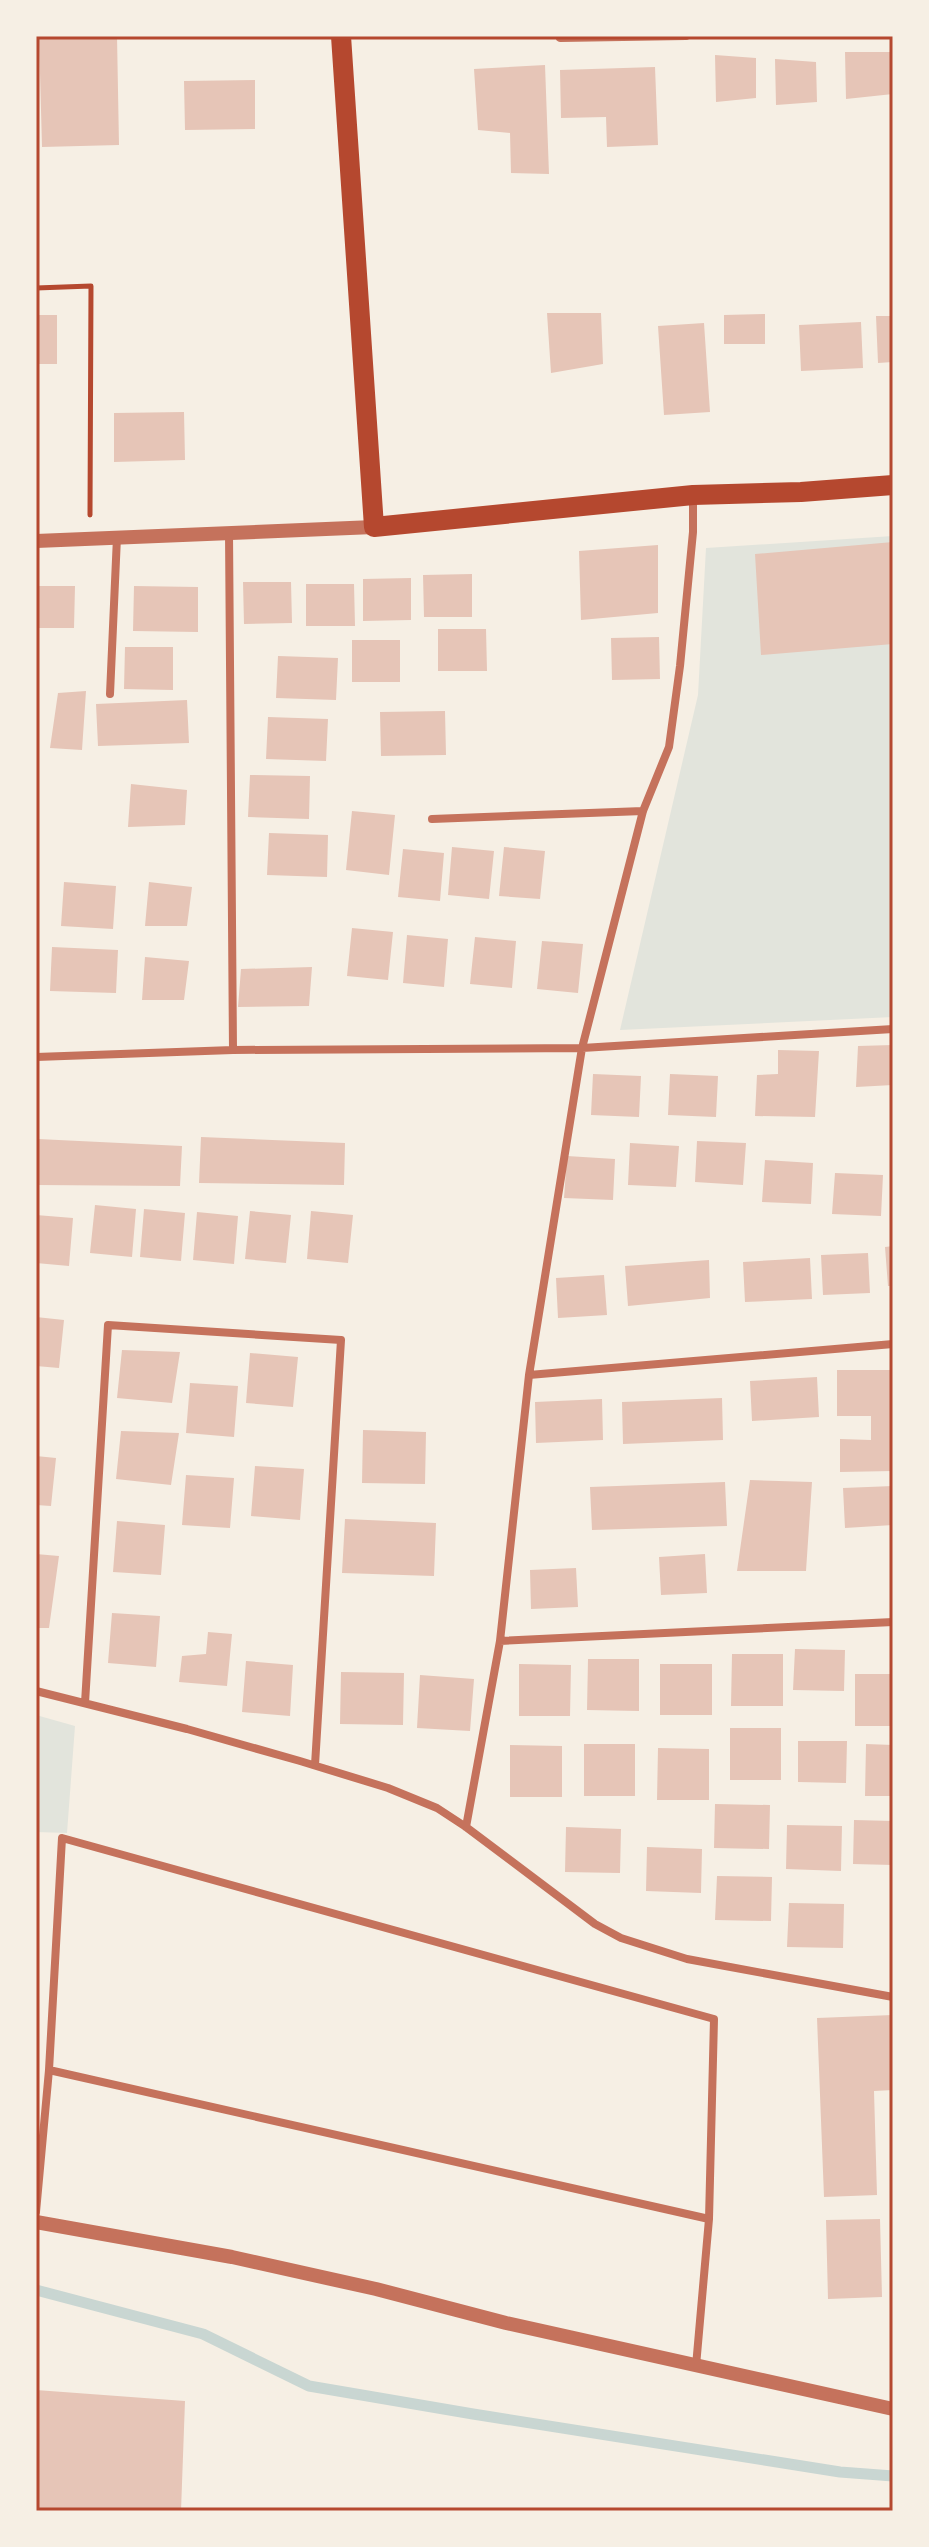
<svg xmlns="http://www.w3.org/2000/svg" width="929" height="2547" font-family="'Work Sans',sans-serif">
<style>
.green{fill:#e2e4dc}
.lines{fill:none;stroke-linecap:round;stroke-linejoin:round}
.stream{stroke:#c9d6d2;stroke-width:11}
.building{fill:#e6c5b7}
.path{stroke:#b5482f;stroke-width:5}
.minor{stroke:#c5725c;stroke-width:8}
.tertiary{stroke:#c5725c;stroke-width:14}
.primary{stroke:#b5482f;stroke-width:20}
.neatline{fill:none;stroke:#b5482f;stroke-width:3}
</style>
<rect width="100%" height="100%" fill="#f6efe4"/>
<path class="green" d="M893,536v481l-273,13 78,-335 8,-147z
M36,1715l39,11 -8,107 -31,-1z"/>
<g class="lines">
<path class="stream" d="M36,2290l167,44 106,52 164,28 367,58 53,4"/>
</g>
<path class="building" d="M39,36h78l2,109 -77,2z
M845,52h48v42l-47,5z
M715,55l41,3v40l-40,4z
M775,59l41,3 1,40 -41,3z
M545,65l4,109 -38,-1 -1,-40 -32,-3 -4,-61z
M655,67l3,78 -51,2 -1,-30 -45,1 -1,-48z
M255,80v49l-70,1 -1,-49z
M547,313h54l2,51 -52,9z
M765,314v30h-41v-29z
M36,315h21v49h-21z
M876,316h17v46l-15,1z
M861,322l2,46 -62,3 -2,-46z
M704,323l6,89 -46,3 -6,-89z
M184,412l1,48 -71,2v-49z
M893,542v102l-132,11 -6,-101z
M658,545v68l-77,7 -2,-69z
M472,574v43h-48l-1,-42z
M411,578v42l-48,1v-42z
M243,582h48l1,41 -48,1z
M306,584h48l1,42h-49z
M36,586h39l-1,42h-38z
M134,586l64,1v45l-65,-1z
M438,629h48l1,42h-49z
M659,637l1,42 -48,1 -1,-42z
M352,640h48v42h-48z
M125,647h48v43l-49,-1z
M278,656l60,2 -2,42 -60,-2z
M86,691l-4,59 -32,-2 8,-55z
M187,700l2,43 -91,3 -2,-42z
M445,711l1,44 -65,1 -1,-44z
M268,717l60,2 -2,42 -60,-2z
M250,775l60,1 -1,43 -61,-2z
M131,784l56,6 -2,35 -57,2z
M352,811l43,4 -6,60 -43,-5z
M269,833l59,2 -1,42 -60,-2z
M452,847l42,4 -5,48 -41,-4z
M504,847l41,4 -5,48 -41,-3z
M403,849l41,4 -4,48 -42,-4z
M64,882l52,4 -3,43 -52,-3z
M149,882l43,5 -5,39h-42z
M352,928l41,4 -5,48 -41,-4z
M407,935l41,4 -4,48 -41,-4z
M475,937l41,4 -4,47 -42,-4z
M542,941l41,3 -5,49 -41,-4z
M52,947l66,3 -2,43 -66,-2z
M145,957l44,4 -5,39h-42z
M312,967l-3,39 -71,1 3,-38z
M893,1045v40l-37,2 2,-41z
M778,1050l41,1 -4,66 -60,-1 2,-41 21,-1z
M593,1074l48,2 -2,41 -48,-2z
M670,1074l48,2 -2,41 -48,-2z
M201,1137l144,6 -1,42 -145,-2z
M38,1139l144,7 -2,40 -144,-1z
M697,1141l49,2 -3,42 -48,-3z
M630,1143l49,3 -3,41 -48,-2z
M567,1156l48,3 -2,41 -49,-2z
M765,1160l48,3 -2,41 -49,-2z
M835,1173l48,2 -2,41 -49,-2z
M95,1205l41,4 -4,48 -42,-4z
M144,1209l41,4 -4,48 -41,-4z
M250,1211l41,4 -5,48 -41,-4z
M311,1211l42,4 -5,48 -41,-4z
M197,1212l41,4 -4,48 -41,-4z
M36,1215l37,3 -4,48 -33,-3z
M893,1246v40h-5l-3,-39z
M868,1253l2,40 -47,2 -2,-40z
M810,1258l2,41 -67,3 -2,-40z
M709,1260l1,38 -82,8 -3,-40z
M604,1275l3,40 -49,3 -2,-40z
M36,1317l28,3 -5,48 -23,-2z
M122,1350l58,2 -8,51 -55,-5z
M250,1353l48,4 -5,50 -47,-4z
M837,1370h56v101l-53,1v-33l31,1v-24h-34z
M817,1377l2,40 -67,4 -2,-40z
M190,1383l48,3 -4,51 -48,-4z
M722,1398l1,42 -100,4 -1,-42z
M602,1399l1,41 -67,3 -1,-41z
M363,1430l63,2 -1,52 -63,-1z
M121,1431l58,2 -8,52 -55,-6z
M36,1456l20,2 -5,48 -15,-1z
M255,1466l49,3 -4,51 -49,-4z
M186,1475l48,3 -4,50 -48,-3z
M750,1480l62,2 -6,89h-69z
M725,1482l2,44 -135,4 -2,-43z
M893,1486v39l-48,3 -2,-40z
M345,1519l91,4 -2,53 -92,-3z
M117,1521l48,4 -4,50 -48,-3z
M36,1554l23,2 -10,72h-13z
M705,1554l2,39 -46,2 -2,-38z
M576,1568l2,39 -47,2 -1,-39z
M112,1613l48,3 -4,51 -48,-4z
M208,1632l24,2 -5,52 -48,-4 3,-26 24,-2z
M795,1649l50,1 -1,41 -51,-1z
M732,1654h51v52h-52z
M588,1659h51v52l-52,-1z
M246,1661l47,4 -3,51 -48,-4z
M519,1664l52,1 -1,51h-51z
M660,1664h52v51h-52z
M341,1672l63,1 -1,52 -63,-1z
M855,1674h38v52h-38z
M420,1675l54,4 -4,52 -53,-3z
M730,1728h51v52h-51z
M798,1741h49l-1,42 -48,-1z
M584,1744h51v52h-51z
M866,1744l27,1v51h-28z
M510,1745l52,1v51h-52z
M658,1748l51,1v51h-52z
M715,1804l55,1 -1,44 -55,-1z
M854,1820l39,1v44l-40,-1z
M787,1825l55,1 -1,45 -55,-2z
M566,1827l55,2 -1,44 -55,-1z
M647,1847l55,2 -1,44 -55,-2z
M717,1876l55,1 -1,44 -56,-1z
M789,1903l55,1 -1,44 -56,-1z
M893,2015v75l-19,1 3,104 -53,2 -7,-179z
M880,2219l2,78 -54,2 -2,-79z
M36,2390l149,11 -4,110h-145z"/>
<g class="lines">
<path class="path" d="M36,288l55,-2 -1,229"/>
<path class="minor" d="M561,36l-1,2 126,-2
M229,533l4,517
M110,694l7,-157
M432,819l211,-8
M36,1057l197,-7 349,-2 311,-19
M529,1375l364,-31
M500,1641l393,-19
M36,1691l151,38 113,32 88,27 49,20 29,19 129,97 26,14 66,21 206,38
M85,1703l23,-378 233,15 -26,425
M466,1827l34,-186 29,-266 53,-327 61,-237 26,-64 11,-81 13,-134v-37
M49,2070l660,149
M36,2212l13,-142 13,-232 652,181 -5,200 -13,147"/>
<path class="tertiary" d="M36,541l338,-14
M36,2222l196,35 144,32 130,34 387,86"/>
<path class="primary" d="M341,36l33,491 319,-32 108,-3 92,-7"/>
</g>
<rect width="929" height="2547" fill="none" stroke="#f6efe4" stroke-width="76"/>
<rect x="38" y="38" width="853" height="2471" class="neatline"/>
</svg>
